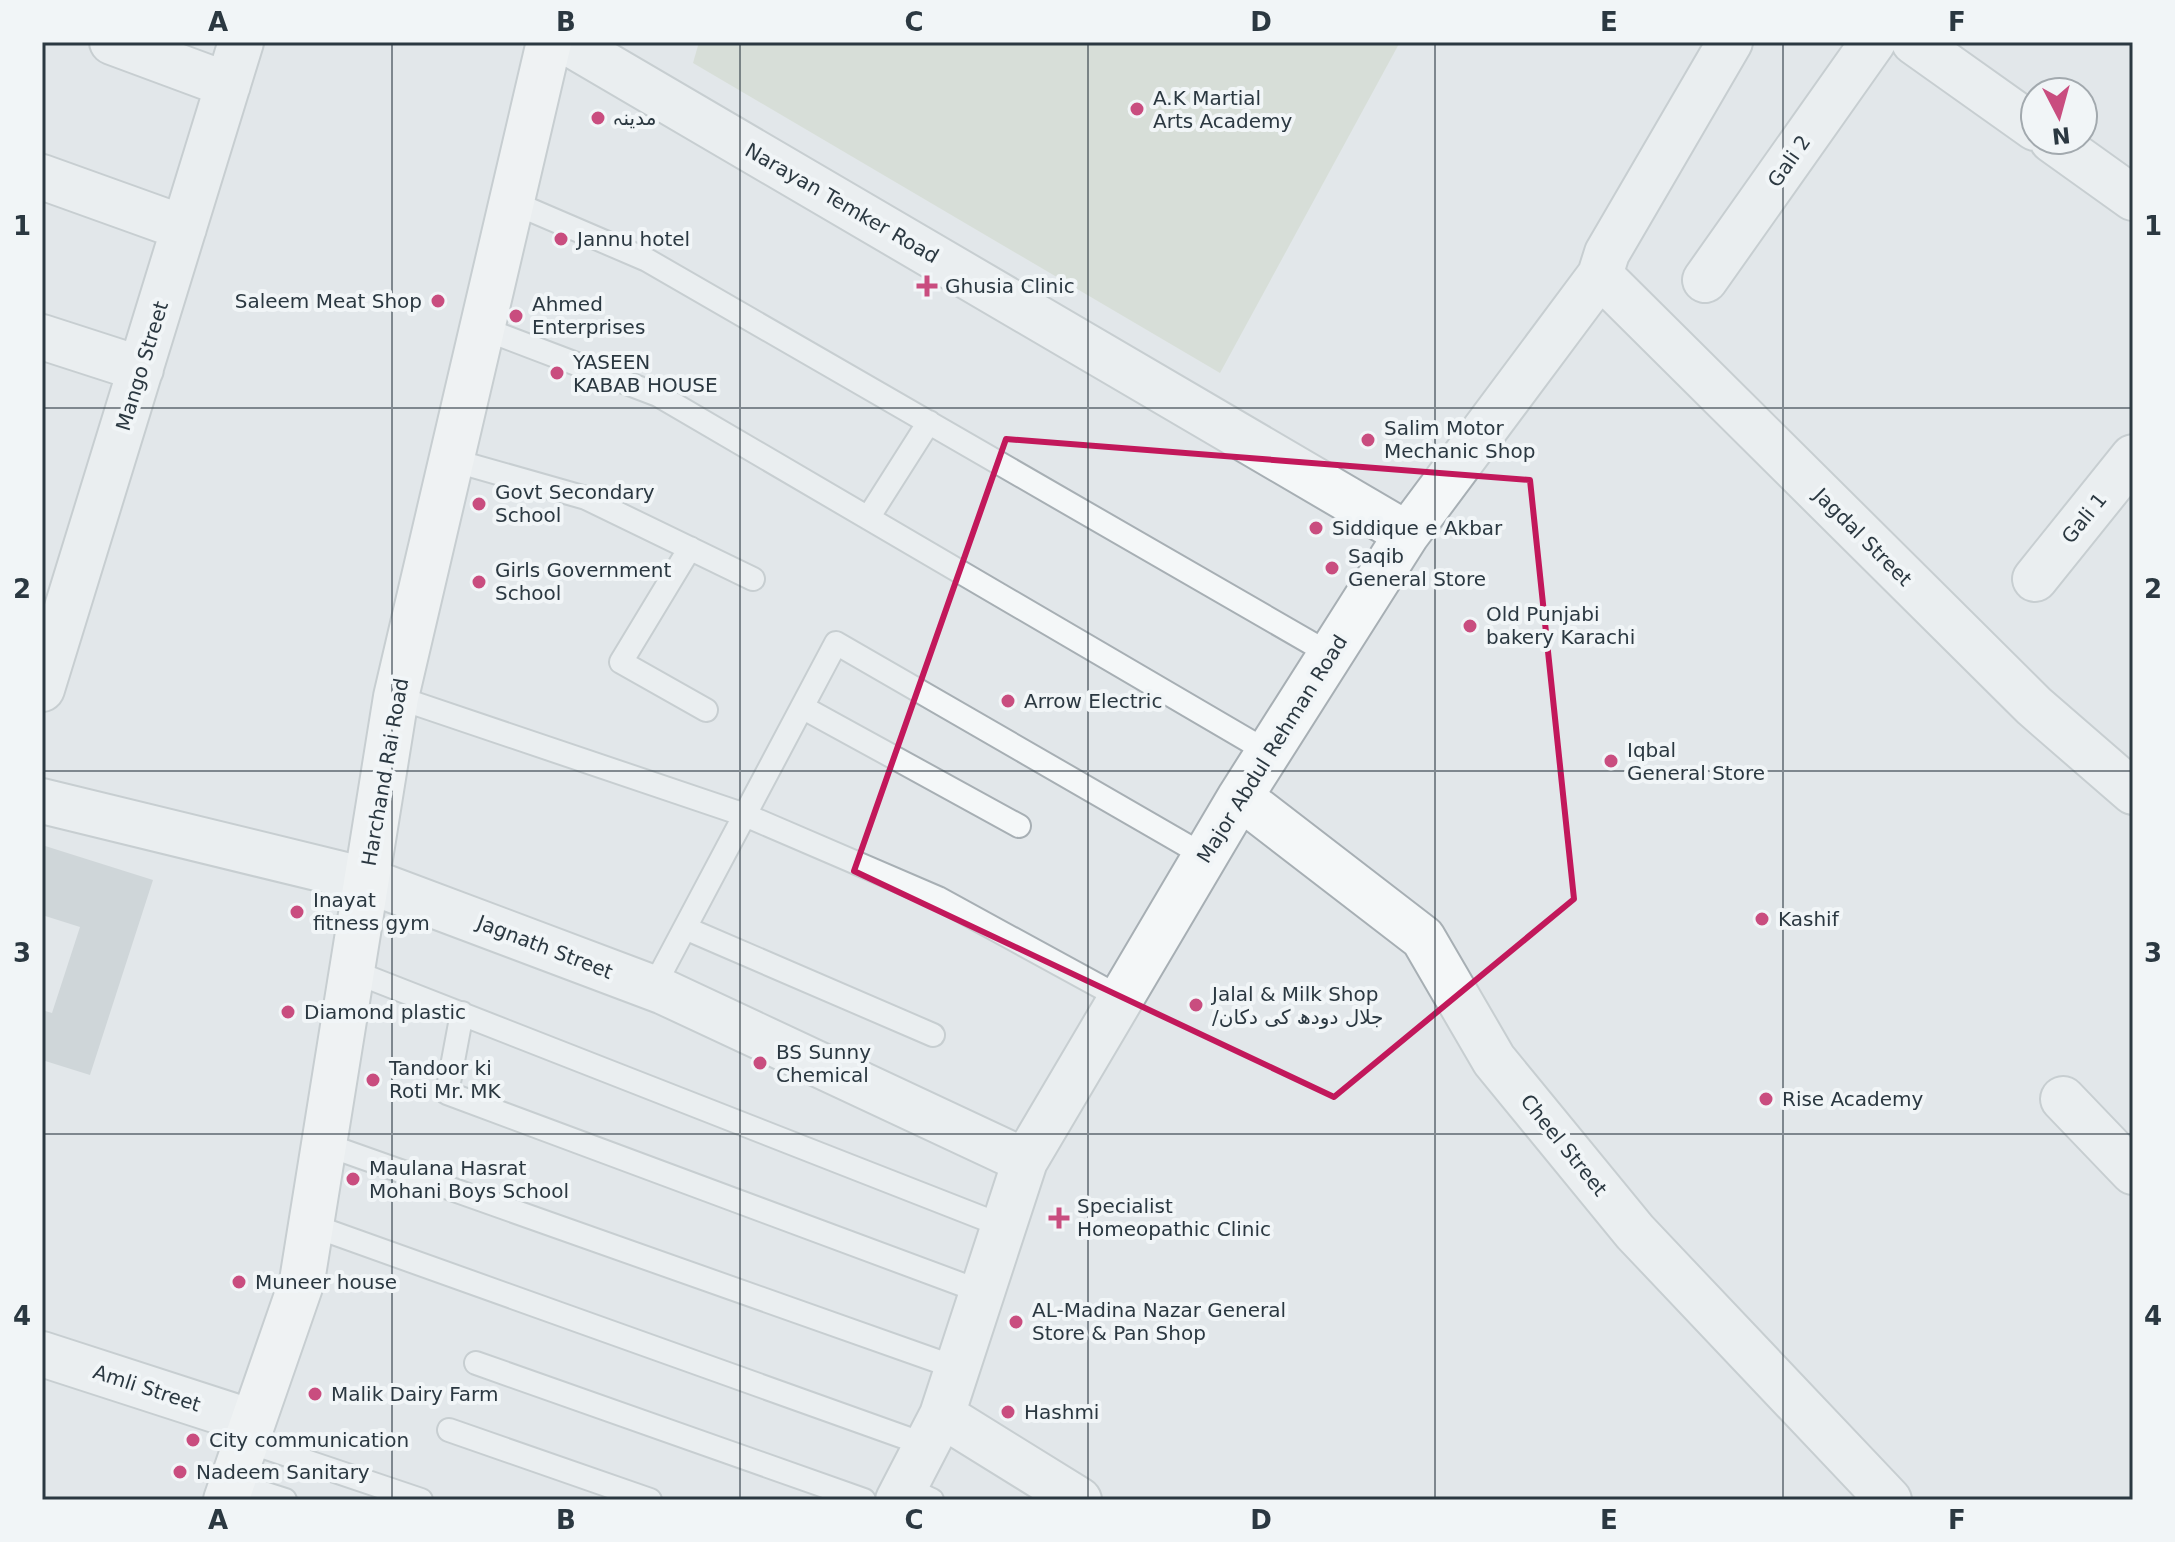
<svg xmlns="http://www.w3.org/2000/svg" width="2175" height="1542" font-family="'DejaVu Sans','Noto Sans Arabic',sans-serif">
<style>
.green{fill:#cbd3c3}
.building{fill:#b9c1c6}
.lines{fill:none;stroke-linecap:round;stroke-linejoin:round}
.service-casing{stroke:#a7afb4;stroke-width:26}
.minor-casing{stroke:#a7afb4;stroke-width:48}
.secondary-casing{stroke:#a7afb4;stroke-width:48}
.service{stroke:#f4f7f8;stroke-width:22}
.minor{stroke:#f4f7f8;stroke-width:44}
.secondary{stroke:#fff;stroke-width:44}
.marked{fill:none;stroke:#c2185b;stroke-width:6;stroke-linejoin:round}
.grid{fill:none;stroke:#2b3841;stroke-width:2;stroke-opacity:0.55}
.poi-dot{fill:#c94d7f;stroke:#f1f5f7;stroke-width:3}
.labels{text-anchor:middle;dominant-baseline:central;stroke-width:8;stroke-linejoin:round;paint-order:stroke}
.poi-label{font-size:20px;fill:#2b3841;stroke:#f1f5f7;text-anchor:start}
.street-label{font-size:20px;fill:#2b3841;stroke:#f1f5f7}
.neatline{fill:none;stroke:#2b3841;stroke-width:3}
.grid-label{font-size:26px;text-anchor:middle;font-weight:bold;fill:#2b3841}
</style>
<rect width="100%" height="100%" fill="#e2e7ea"/>
<path class="green" d="M699,42h701l-180,331 -527,-310z"/>
<path class="building" d="M42,845l111,35 -63,195 -48,-15v-50l10,3 28,-86 -38,-12z"/>
<g class="lines">
<defs>
<path id="service" d="M512,202l135,58 683,394
M482,328l176,67 610,357
M452,460l134,38 167,81
M868,518l61,-96
M690,548l-69,114 85,48
M396,697l349,118 193,83 183,100
M802,707l217,119
M685,928l248,107
M352,971l651,255
M653,988l183,-345 369,213
M462,1013l-15,80 535,199
M324,1144l633,224
M311,1225l615,220
M476,1363l388,137
M449,1430l201,70
M246,1441l175,59
M232,1483l53,17
M904,1487l28,13"/>
<path id="minor" d="M112,42l116,43
M567,42l840,492
M1914,42l121,86
M2052,140l81,58
M42,177l142,51
M1600,275l434,431 99,86
M1705,280l168,-238
M42,337l99,32
M2035,579l98,-122
M42,689l199,-647
M1240,797l183,141 71,122 141,172 254,268
M42,801l324,79 298,112 361,169
M2063,1099l70,73
M42,1354l210,68
M942,1415l137,85
M898,1500l44,-85 83,-254 215,-364 167,-263 193,-259 7,-22 123,-211"/>
<path id="secondary" d="M226,1500l76,-219 94,-584 153,-655"/>
</defs>
<use href="#service" class="service-casing"/>
<use href="#minor" class="minor-casing"/>
<use href="#secondary" class="secondary-casing"/>
<use href="#service" class="service"/>
<use href="#minor" class="minor"/>
<use href="#secondary" class="secondary"/>
</g>
<path d="M0 0H2175V1542H0ZM1006,439l524,41 44,419 -240,198 -480,-226z" fill="#e2e7ea" fill-opacity=".55" fill-rule="evenodd"/>
<path class="marked" d="M1006,439l524,41 44,419 -240,198 -480,-226z"/>
<path class="grid" d="M392,42v1458M740,42v1458M1088,42v1458M1435,42v1458M1783,42v1458M42,408h2091M42,771h2091M42,1134h2091"/>
<g class="poi-dot">
<circle cx="1137" cy="109" r="8"/>
<circle cx="598" cy="118" r="8"/>
<circle cx="561" cy="239" r="8"/>
<path d="M923 274h8v8h8v8h-8v8h-8v-8h-8v-8h8z"/>
<circle cx="438" cy="301" r="8"/>
<circle cx="516" cy="316" r="8"/>
<circle cx="557" cy="373" r="8"/>
<circle cx="1368" cy="440" r="8"/>
<circle cx="479" cy="504" r="8"/>
<circle cx="1316" cy="528" r="8"/>
<circle cx="1332" cy="568" r="8"/>
<circle cx="479" cy="582" r="8"/>
<circle cx="1470" cy="626" r="8"/>
<circle cx="1008" cy="701" r="8"/>
<circle cx="1611" cy="761" r="8"/>
<circle cx="297" cy="912" r="8"/>
<circle cx="1762" cy="919" r="8"/>
<circle cx="1196" cy="1005" r="8"/>
<circle cx="288" cy="1012" r="8"/>
<circle cx="760" cy="1063" r="8"/>
<circle cx="373" cy="1080" r="8"/>
<circle cx="1766" cy="1099" r="8"/>
<circle cx="353" cy="1179" r="8"/>
<path d="M1055 1206h8v8h8v8h-8v8h-8v-8h-8v-8h8z"/>
<circle cx="239" cy="1282" r="8"/>
<circle cx="1016" cy="1322" r="8"/>
<circle cx="315" cy="1394" r="8"/>
<circle cx="1008" cy="1412" r="8"/>
<circle cx="193" cy="1440" r="8"/>
<circle cx="180" cy="1472" r="8"/>
</g>
<g class="labels">
<g class="poi-label">
<text x="1153" y="98">A.K Martial<tspan x="1153" dy="23">Arts Academy</tspan></text>
<text x="614" y="118">مدینہ</text>
<text x="577" y="239">Jannu hotel</text>
<text x="945" y="286">Ghusia Clinic</text>
<text x="422" y="301" text-anchor="end">Saleem Meat Shop</text>
<text x="532" y="304">Ahmed<tspan x="532" dy="23">Enterprises</tspan></text>
<text x="573" y="362">YASEEN<tspan x="573" dy="23">KABAB HOUSE</tspan></text>
<text x="1384" y="428">Salim Motor<tspan x="1384" dy="23">Mechanic Shop</tspan></text>
<text x="495" y="492">Govt Secondary<tspan x="495" dy="23">School</tspan></text>
<text x="1332" y="528">Siddique e Akbar</text>
<text x="1348" y="556">Saqib<tspan x="1348" dy="23">General Store</tspan></text>
<text x="495" y="570">Girls Government<tspan x="495" dy="23">School</tspan></text>
<text x="1486" y="614">Old Punjabi<tspan x="1486" dy="23">bakery Karachi</tspan></text>
<text x="1024" y="701">Arrow Electric</text>
<text x="1627" y="750">Iqbal<tspan x="1627" dy="23">General Store</tspan></text>
<text x="313" y="900">Inayat<tspan x="313" dy="23">fitness gym</tspan></text>
<text x="1778" y="919">Kashif</text>
<text x="1212" y="994">Jalal &amp; Milk Shop<tspan x="1212" dy="23">/جلال دودھ کی دکان</tspan></text>
<text x="304" y="1012">Diamond plastic</text>
<text x="776" y="1052">BS Sunny<tspan x="776" dy="23">Chemical</tspan></text>
<text x="389" y="1068">Tandoor ki<tspan x="389" dy="23">Roti Mr. MK</tspan></text>
<text x="1782" y="1099">Rise Academy</text>
<text x="369" y="1168">Maulana Hasrat<tspan x="369" dy="23">Mohani Boys School</tspan></text>
<text x="1077" y="1206">Specialist<tspan x="1077" dy="23">Homeopathic Clinic</tspan></text>
<text x="255" y="1282">Muneer house</text>
<text x="1032" y="1310">AL-Madina Nazar General<tspan x="1032" dy="23">Store &amp; Pan Shop</tspan></text>
<text x="331" y="1394">Malik Dairy Farm</text>
<text x="1024" y="1412">Hashmi</text>
<text x="209" y="1440">City communication</text>
<text x="196" y="1472">Nadeem Sanitary</text>
</g>
<g class="street-label">
<text transform="translate(1789 161) rotate(-55)">Gali 2</text>
<text transform="translate(842 203) rotate(30)">Narayan Temker Road</text>
<text transform="translate(142 366) rotate(-73)">Mango Street</text>
<text transform="translate(2084 518) rotate(-51)">Gali 1</text>
<text transform="translate(1863 537) rotate(45)">Jagdal Street</text>
<text transform="translate(1272 749) rotate(-58)">Major Abdul Rehman Road</text>
<text transform="translate(385 772) rotate(-80)">Harchand Rai Road</text>
<text transform="translate(545 947) rotate(21)">Jagnath Street</text>
<text transform="translate(1564 1145) rotate(51)">Cheel Street</text>
<text transform="translate(147 1388) rotate(18)">Amli Street</text>
</g>
</g>
<rect width="2175" height="1542" fill="none" stroke="#f1f5f7" stroke-width="88"/>
<g transform="translate(2059 116) rotate(174)"><circle r="38" fill="#f1f5f7" stroke="#a2a9ae" stroke-width="2"/>
<path d="M0-6L14 30L0 20L-14 30Z" fill="#c94d7f"/>
<text y="-12" font-size="22" font-weight="bold" text-anchor="middle" fill="#2b3841">N</text>
</g>
<rect x="44" y="44" width="2087" height="1454" class="neatline"/>
<g class="grid-label">
<text x="218" y="31">A</text>
<text x="566" y="31">B</text>
<text x="914" y="31">C</text>
<text x="1261" y="31">D</text>
<text x="1609" y="31">E</text>
<text x="1957" y="31">F</text>
<text x="22" y="235">1</text>
<text x="2153" y="235">1</text>
<text x="22" y="598">2</text>
<text x="2153" y="598">2</text>
<text x="22" y="962">3</text>
<text x="2153" y="962">3</text>
<text x="22" y="1325">4</text>
<text x="2153" y="1325">4</text>
<text x="218" y="1529">A</text>
<text x="566" y="1529">B</text>
<text x="914" y="1529">C</text>
<text x="1261" y="1529">D</text>
<text x="1609" y="1529">E</text>
<text x="1957" y="1529">F</text>
</g>
</svg>
